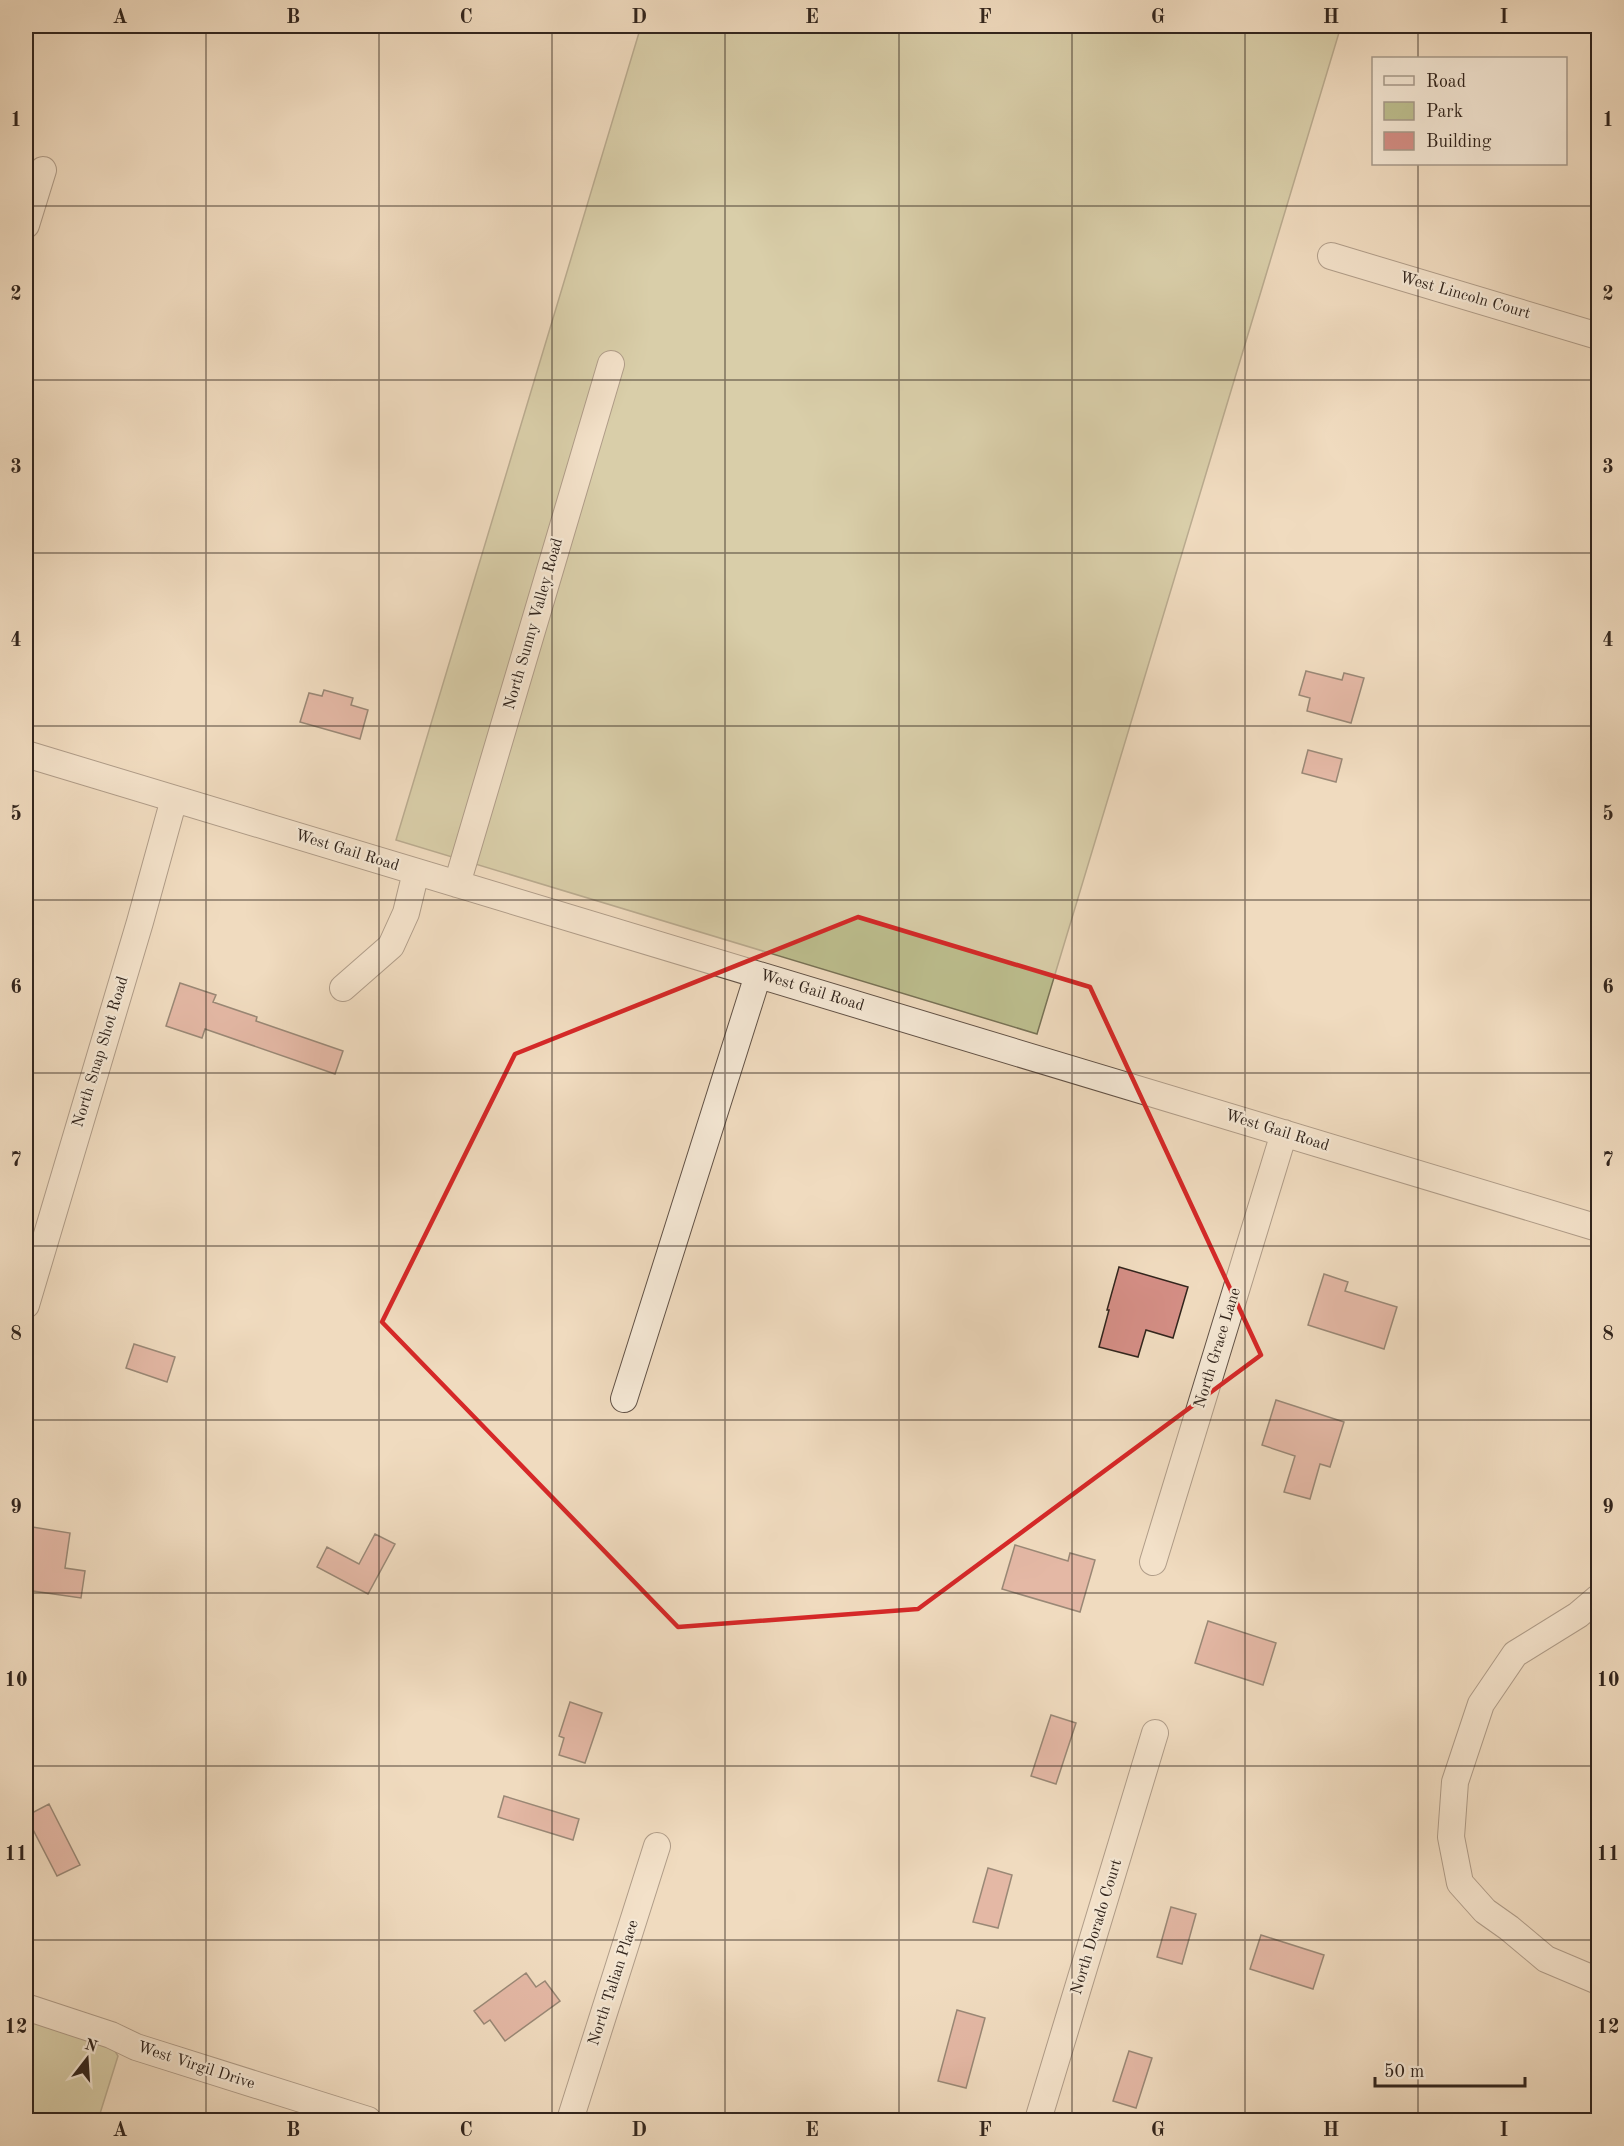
<svg xmlns="http://www.w3.org/2000/svg" width="1624" height="2146" font-family="'Old Standard TT',serif">
<style>
.green{fill:#bdbf8f;stroke:#787256;stroke-width:1.5}
.building{fill:#d48e85;stroke:#32251d;stroke-width:1.5}
.lines{fill:none;stroke-linecap:round;stroke-linejoin:round}
.minor-casing{stroke:#625246;stroke-width:28}
.minor{stroke:#f5e8d5;stroke-width:26}
.marked{fill:none;stroke:#d62828;stroke-width:4.5;stroke-linejoin:round}
.grid{fill:none;stroke:#32251d;stroke-width:1.5;stroke-opacity:0.55}
.labels{text-anchor:middle;dominant-baseline:central;stroke-width:4.5;stroke-linejoin:round;paint-order:stroke}
.street-label{font-size:16px;fill:#32251d;stroke:#f5e8d5}
.neatline{fill:none;stroke:#32251d;stroke-width:2}
.grid-label{font-size:20px;text-anchor:middle;font-weight:bold;fill:#32251d}
</style>
<rect width="100%" height="100%" fill="#f0dbbf"/>
<filter id="stains"><feTurbulence type="fractalNoise" baseFrequency=".00333" numOctaves="4"/><feColorMatrix values="0 0 0 0 .2 0 0 0 0 .09 0 0 0 0 .02 0 0 0 .5 -.17"/></filter>
<radialGradient id="worn" r=".72"><stop offset=".6" stop-color="#630" stop-opacity="0"/><stop offset="1" stop-color="#630" stop-opacity=".3"/></radialGradient>
<path class="green" d="M641,26h700l-304,1008 -641,-194z
M26,2015l83,26 9,15 -20,64h-72z"/>
<path class="building" d="M1306,671l36,9 2,-7 20,5 -13,45 -44,-12 3,-13 -11,-3z
M324,690l29,8 -2,7 17,5 -8,29 -60,-17 9,-29 13,3z
M1308,750l34,9 -6,23 -34,-9z
M180,983l36,12 -3,7 44,15 -1,4 87,30 -8,23 -130,-45 -3,9 -36,-12z
M1119,1267l69,20 -15,51 -27,-8 -8,27 -39,-10 10,-37h-2z
M1324,1274l24,8 -3,9 52,16 -13,42 -76,-24z
M134,1344l41,13 -8,25 -41,-14z
M1276,1400l68,22 -14,45 -10,-3 -10,35 -26,-7 11,-36 -33,-11z
M26,1526l44,7 -5,35 20,3 -4,27 -55,-8z
M375,1534l20,10 -27,50 -51,-27 10,-20 32,17z
M1015,1545l53,16 2,-8 25,7 -15,52 -78,-23z
M1208,1621l68,22 -13,42 -68,-22z
M570,1702l32,11 -17,50 -26,-8 5,-17 -5,-2z
M1051,1715l25,8 -20,61 -25,-8z
M504,1796l75,23 -6,21 -75,-23z
M49,1804l31,61 -23,11 -31,-60z
M988,1868l24,7 -14,53 -25,-6z
M1171,1907l25,7 -14,50 -25,-7z
M1261,1935l63,20 -11,34 -63,-20z
M526,1973l10,14 9,-6 15,20 -55,40 -15,-21 -6,4 -10,-13z
M957,2010l28,8 -19,70 -28,-7z
M1129,2051l23,7 -16,50 -23,-7z"/>
<g class="lines">
<defs>
<path id="minor" d="M26,225l17,-55
M1331,256l267,80
M26,754l1572,474
M457,884l154,-520
M343,988l48,-42 15,-33 10,-41
M26,1305l114,-383 34,-123
M624,1399l134,-424
M1153,1562l131,-429
M1598,1598l-20,17 -63,39 -34,50 -26,78 -4,55 9,46 25,28 24,17 37,31 52,22
M26,2007l85,28 25,12 232,73
M570,2120l87,-274
M1038,2120l117,-387"/>
</defs>
<use href="#minor" class="minor-casing"/>
<use href="#minor" class="minor"/>
</g>
<path d="M0 0H1624V2146H0ZM858,917l232,70 171,368 -343,254 -240,18 -296,-305 133,-268z" fill="#f0dbbf" fill-opacity=".55" fill-rule="evenodd"/>
<path class="marked" d="M858,917l232,70 171,368 -343,254 -240,18 -296,-305 133,-268z"/>
<path class="grid" d="M206,26v2094M379,26v2094M552,26v2094M725,26v2094M899,26v2094M1072,26v2094M1245,26v2094M1418,26v32M1418,164v1956M26,206h1572M26,380h1572M26,553h1572M26,726h1572M26,900h1572M26,1073h1572M26,1246h1572M26,1420h1572M26,1593h1572M26,1766h1572M26,1940h1572"/>
<g class="labels">
<g class="street-label">
<text transform="translate(1465 296) rotate(16)">West Lincoln Court</text>
<text transform="translate(534 624) rotate(-74)">North Sunny Valley Road</text>
<text transform="translate(347 851) rotate(17)">West Gail Road</text>
<text transform="translate(812 991) rotate(17)">West Gail Road</text>
<text transform="translate(101 1052) rotate(-73)">North Snap Shot Road</text>
<text transform="translate(1277 1131) rotate(17)">West Gail Road</text>
<text transform="translate(1218 1348) rotate(-73)">North Grace Lane</text>
<text transform="translate(1097 1927) rotate(-73)">North Dorado Court</text>
<text transform="translate(614 1983) rotate(-72)">North Talian Place</text>
<text transform="translate(196 2066) rotate(18)">West Virgil Drive</text>
</g>
</g>
<rect width="1624" height="2146" fill="none" stroke="#f0dbbf" stroke-width="66"/>
<rect x="1372" y="57" width="195" height="108" fill="#f5e8d5" stroke="#a79a8b" stroke-width="1.5"/>
<rect x="1384" y="76" width="30" height="9" fill="#f5e8d5" stroke="#a79a8b" stroke-width="1.5"/>
<text x="1426" y="87" font-size="18" fill="#32251d">Road</text>
<rect x="1384" y="102" width="30" height="18" fill="#bdbf8f" stroke="#a79a8b" stroke-width="1.5"/>
<text x="1426" y="117" font-size="18" fill="#32251d">Park</text>
<rect x="1384" y="132" width="30" height="18" fill="#d48e85" stroke="#a79a8b" stroke-width="1.5"/>
<text x="1426" y="147" font-size="18" fill="#32251d">Building</text>
<g transform="translate(87 2059) rotate(17)" stroke="#f5e8d5" stroke-width="4.5" paint-order="stroke">
<path d="M0-4.5L10 22L0 15L-10 22Z" fill="#32251d"/>
<text y="-9" font-size="16" font-weight="bold" text-anchor="middle" fill="#32251d">N</text>
</g>
<path d="M1375 2077v9h150v-9" fill="none" stroke="#32251d" stroke-width="3"/>
<text x="1384" y="2077" font-size="18" fill="#32251d" stroke="#f5e8d5" stroke-width="4.5" paint-order="stroke">50 m</text>
<rect x="33" y="33" width="1558" height="2080" class="neatline"/>
<g class="grid-label">
<text x="120" y="23">A</text>
<text x="293" y="23">B</text>
<text x="466" y="23">C</text>
<text x="639" y="23">D</text>
<text x="812" y="23">E</text>
<text x="985" y="23">F</text>
<text x="1158" y="23">G</text>
<text x="1331" y="23">H</text>
<text x="1504" y="23">I</text>
<text x="16" y="126">1</text>
<text x="1608" y="126">1</text>
<text x="16" y="300">2</text>
<text x="1608" y="300">2</text>
<text x="16" y="473">3</text>
<text x="1608" y="473">3</text>
<text x="16" y="646">4</text>
<text x="1608" y="646">4</text>
<text x="16" y="820">5</text>
<text x="1608" y="820">5</text>
<text x="16" y="993">6</text>
<text x="1608" y="993">6</text>
<text x="16" y="1166">7</text>
<text x="1608" y="1166">7</text>
<text x="16" y="1340">8</text>
<text x="1608" y="1340">8</text>
<text x="16" y="1513">9</text>
<text x="1608" y="1513">9</text>
<text x="16" y="1686">10</text>
<text x="1608" y="1686">10</text>
<text x="16" y="1860">11</text>
<text x="1608" y="1860">11</text>
<text x="16" y="2033">12</text>
<text x="1608" y="2033">12</text>
<text x="120" y="2136">A</text>
<text x="293" y="2136">B</text>
<text x="466" y="2136">C</text>
<text x="639" y="2136">D</text>
<text x="812" y="2136">E</text>
<text x="985" y="2136">F</text>
<text x="1158" y="2136">G</text>
<text x="1331" y="2136">H</text>
<text x="1504" y="2136">I</text>
</g>
<rect width="100%" height="100%" filter="url(#stains)"/>
<rect width="100%" height="100%" fill="url(#worn)"/>
</svg>
